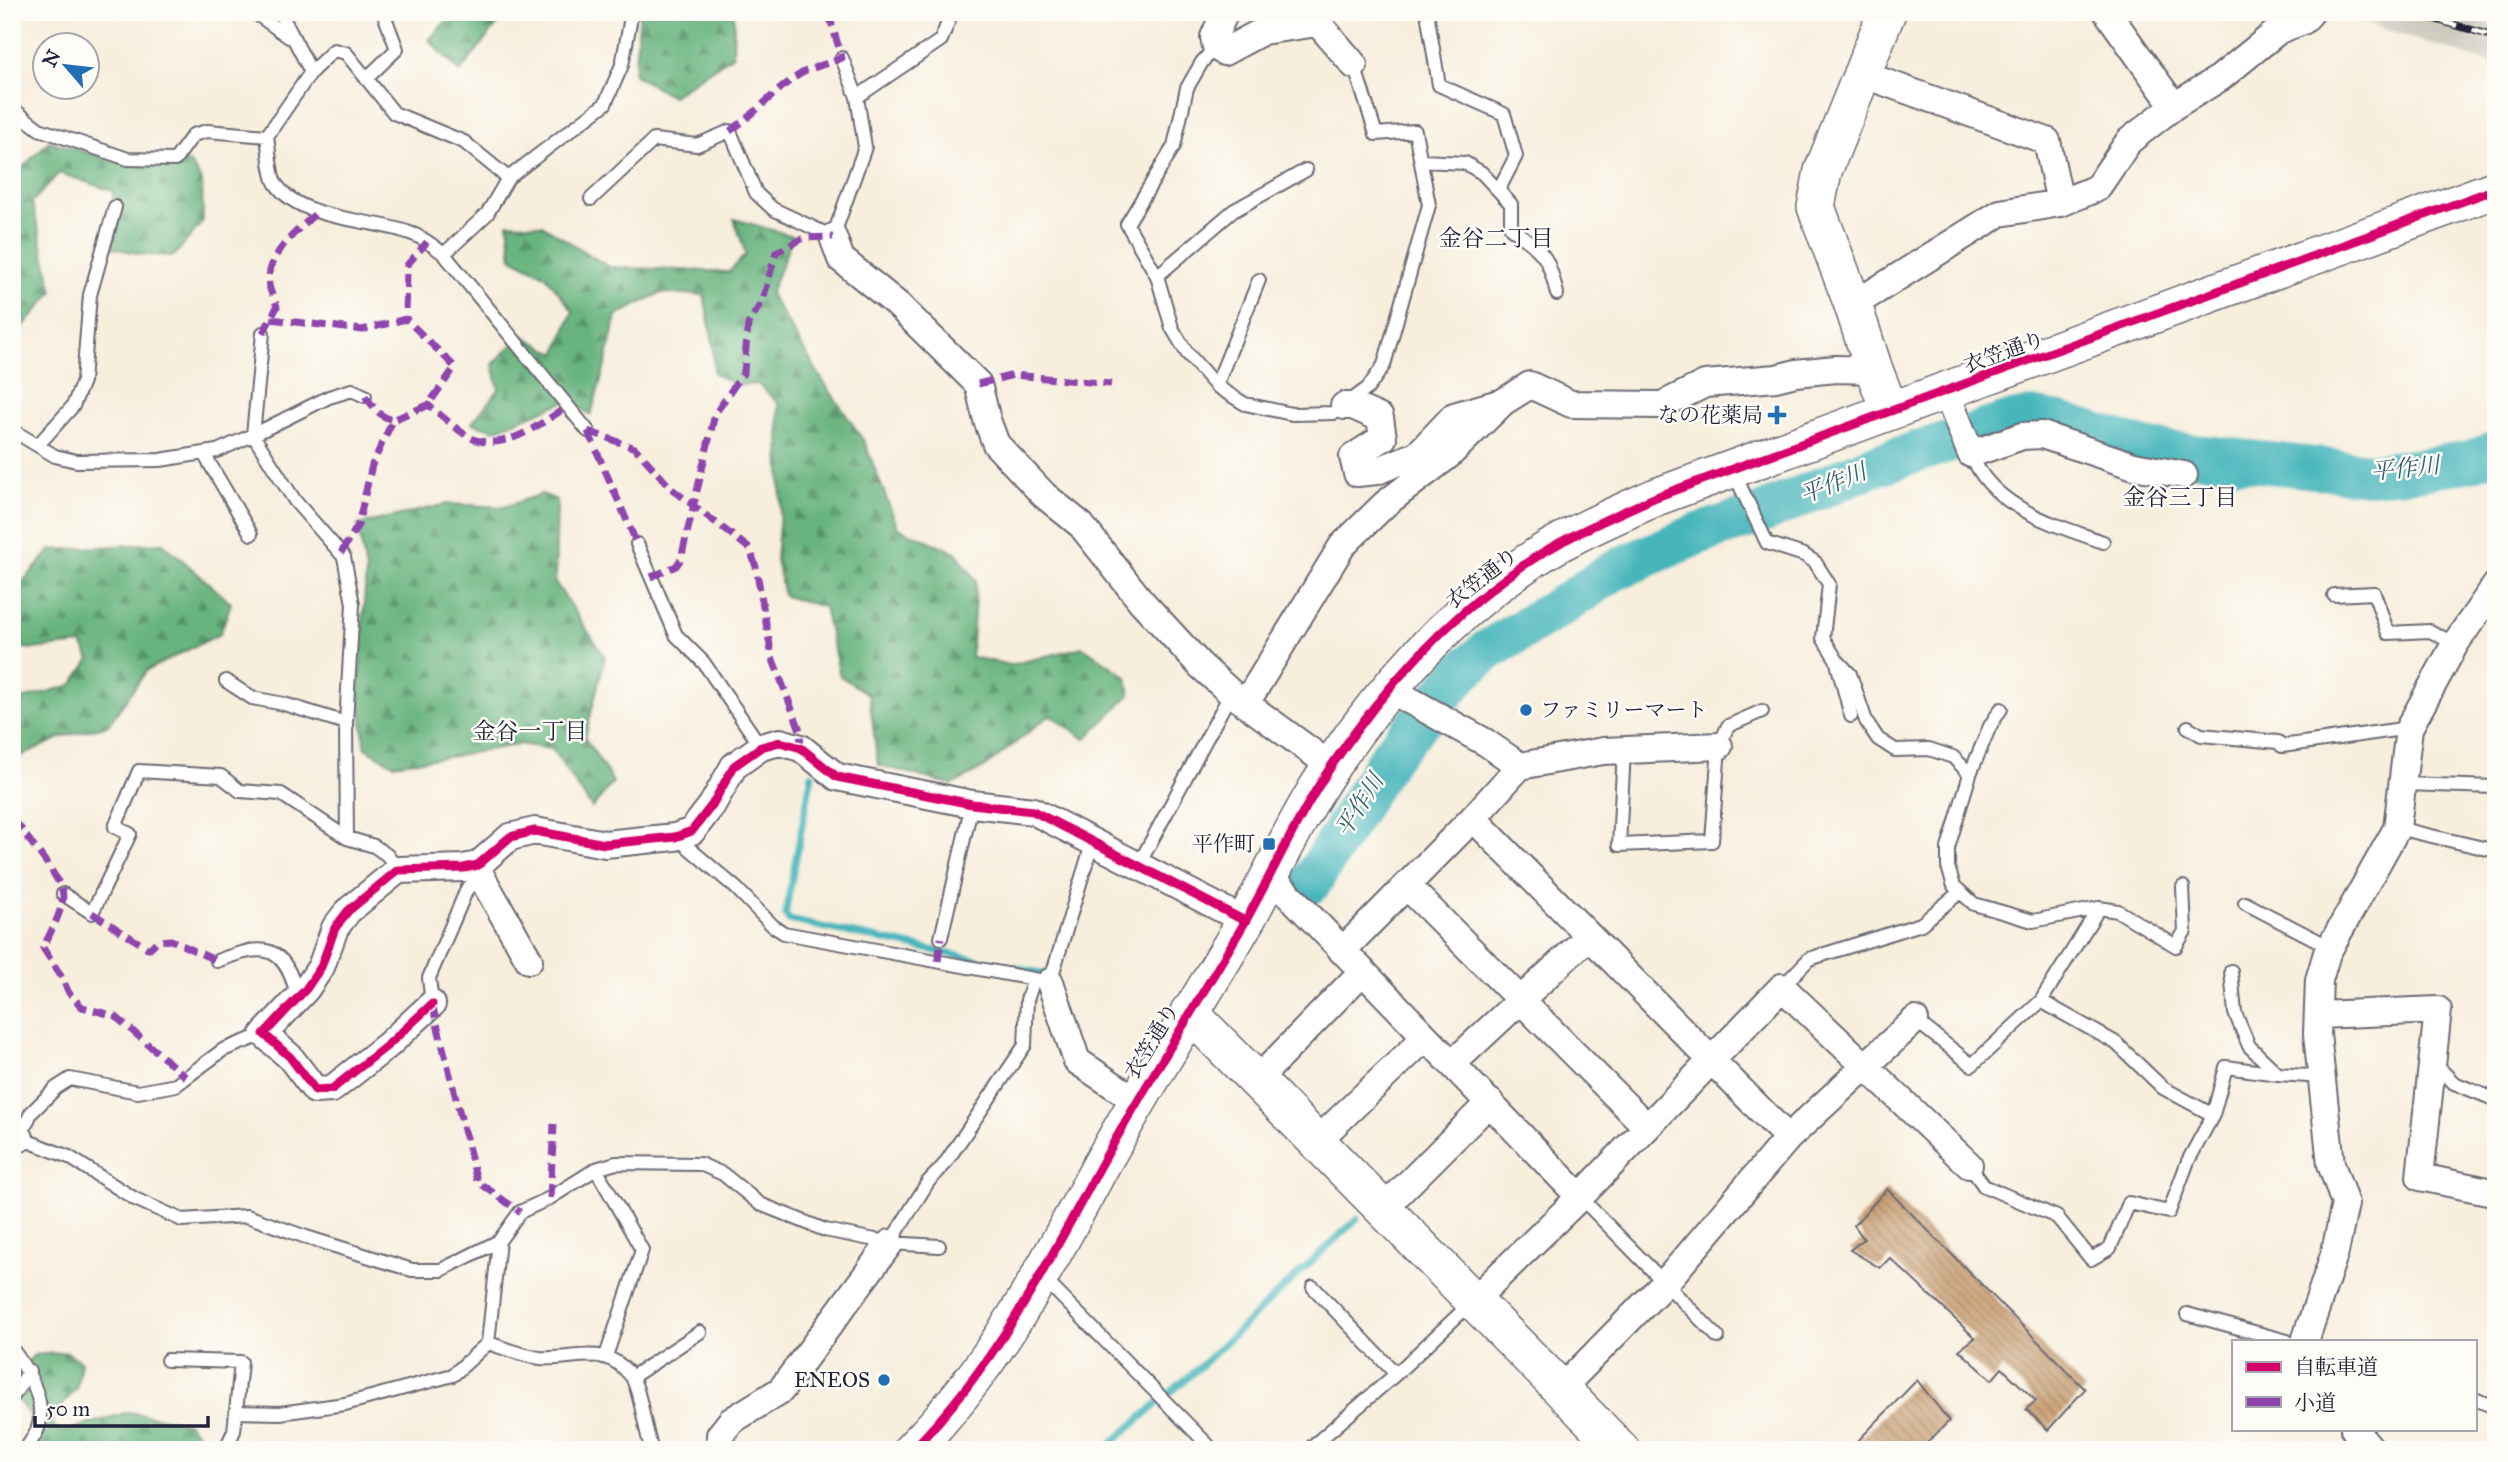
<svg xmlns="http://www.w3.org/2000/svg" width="2508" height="1462" font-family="'IM FELL Great Primer','Noto Serif JP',serif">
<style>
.railway{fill:#c8c4b8}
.forest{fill:url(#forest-firs);stroke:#446b5c;stroke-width:2}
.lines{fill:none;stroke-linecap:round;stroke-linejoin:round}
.stream{stroke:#46b6bc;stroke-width:7}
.river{stroke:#46b6bc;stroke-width:42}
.building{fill:url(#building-back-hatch)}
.lane-casing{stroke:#6d6973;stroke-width:16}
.street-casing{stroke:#6d6973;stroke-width:30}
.secondary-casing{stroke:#6d6973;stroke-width:40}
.lane{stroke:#fff;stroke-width:12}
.street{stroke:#fff;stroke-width:26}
.secondary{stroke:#fff;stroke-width:37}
.rail-casing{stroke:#22223b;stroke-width:8}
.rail{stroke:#fdfcf7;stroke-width:5;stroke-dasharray:16;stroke-linecap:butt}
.quiet{stroke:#8e44ad;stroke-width:7;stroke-dasharray:14 7;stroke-linecap:butt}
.cycleway-casing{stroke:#fdfcf7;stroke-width:13}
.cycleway{stroke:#d6006c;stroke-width:9}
.poi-dot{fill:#1f6fb2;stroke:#fdfcf7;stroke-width:2.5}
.labels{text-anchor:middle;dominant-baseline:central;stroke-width:5;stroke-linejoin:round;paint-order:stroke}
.street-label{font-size:21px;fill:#22223b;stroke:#fdfcf7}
.poi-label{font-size:21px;fill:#22223b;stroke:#fdfcf7;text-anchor:end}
.neighbourhood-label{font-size:23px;fill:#22223b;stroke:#fdfcf7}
.water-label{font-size:23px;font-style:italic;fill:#305d6f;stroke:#fdfcf7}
</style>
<defs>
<pattern id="forest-firs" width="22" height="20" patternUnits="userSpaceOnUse" patternTransform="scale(1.75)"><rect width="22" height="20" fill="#67b47e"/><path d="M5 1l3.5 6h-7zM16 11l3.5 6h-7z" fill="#549268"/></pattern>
<pattern id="building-back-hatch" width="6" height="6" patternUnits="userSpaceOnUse" patternTransform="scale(1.75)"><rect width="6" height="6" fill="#c79c6f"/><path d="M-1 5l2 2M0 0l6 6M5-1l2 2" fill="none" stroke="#a17f5c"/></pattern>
</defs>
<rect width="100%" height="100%" fill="#fdfcf7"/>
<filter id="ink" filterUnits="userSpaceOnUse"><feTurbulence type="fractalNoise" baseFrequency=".0143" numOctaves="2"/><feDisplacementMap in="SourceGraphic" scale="14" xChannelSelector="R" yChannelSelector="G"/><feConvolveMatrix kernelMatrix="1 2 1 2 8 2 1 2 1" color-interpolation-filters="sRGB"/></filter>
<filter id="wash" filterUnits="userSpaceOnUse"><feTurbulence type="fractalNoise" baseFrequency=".00686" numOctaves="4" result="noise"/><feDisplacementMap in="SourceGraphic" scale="28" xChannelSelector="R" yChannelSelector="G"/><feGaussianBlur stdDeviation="1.57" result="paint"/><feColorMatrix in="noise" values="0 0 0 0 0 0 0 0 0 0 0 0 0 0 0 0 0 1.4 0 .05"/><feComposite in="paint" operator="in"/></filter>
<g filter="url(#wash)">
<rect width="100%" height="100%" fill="#f7eedc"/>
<path class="railway" d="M2330,12h115l51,14v39z"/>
<path class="forest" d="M454,12h53l-47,60 -31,-32z
M640,12h94l-1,43 -61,41 -38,-21z
M49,141l74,22 66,-1 13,19 1,40 -29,35 -28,-1 -33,-7v-57l-54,-18 -27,29 21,90 -33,38 -8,17v-169z
M734,219l59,17 -23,58 53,87 41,60 34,87 58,24 20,28 -5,77 39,8 73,-18 44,30 3,18 -45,44 -35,-24 -66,53 -32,17 -74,-20 -9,-70 -29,-19 -16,-69 -40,-11 -8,-37 5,-56 -3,-100 -20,-19 -23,1 -21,-12 -1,-30 -9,-48 -44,-2 -44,23 -10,46 -15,53 -25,-14 -71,29 -23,-7 27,-34 -6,-25 29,-29 34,19 17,-43 -28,-36 -33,-17 -4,-35 34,2 67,42 120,5 17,-18z
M542,494l15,6 -2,82 50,75 -20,81 28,44 -21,26 -40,-59 -32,-5 -65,12 -62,8 -28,-16 -6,-57 7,-120 -8,-46 89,-21 57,3z
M163,543l68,60 -11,31 -73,36 -39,55 -46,12 -50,23v-58l60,-17 18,-26 -8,-15 -50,5 -20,-3v-52l39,-44z
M67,1352l14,10 -5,27 -22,25 -1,11 9,7 66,-20 60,11 16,18v9h-172l6,-13 12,-8 -17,-9 -20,-26v-17l21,-22z"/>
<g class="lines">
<path class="stream" d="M812,775l-27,139 4,6 261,55
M1104,1450l90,-78 163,-153"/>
<path class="river" d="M1310,884l79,-127 73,-85 26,-22 78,-47 47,-32 85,-37 62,-20 110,-47 137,-44 24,-5 29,5 89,27 221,24 46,-4 54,-9 26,-9"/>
</g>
<g id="blocks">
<path class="building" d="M1887,1189l198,200 -37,41 -22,-21 10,-8 -34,-33 -10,12 -33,-30 16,-12 -85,-80 -10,10 -30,-18 14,-11 -10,-14z
M1917,1380l32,41 -29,29h-71z"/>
</g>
</g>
<g filter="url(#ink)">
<use href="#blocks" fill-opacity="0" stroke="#6d6973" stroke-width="2"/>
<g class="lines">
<defs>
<path id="lane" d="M254,12l35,25
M280,12l31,60
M1427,12l12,73 65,29 12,42 -17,33
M1216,47l-14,15 -15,26 -13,58 -47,78 30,52 15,52 15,25 29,33 29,18 47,10 42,-1 34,-25 16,-23 45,-160 -14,-74 -39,3 -22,-69
M367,78l30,-29 -14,-37
M857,97l84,-57 11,-28
M12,108l27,21 89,30 47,1 18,-25 14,-4 60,5
M1421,161l44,2 17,10 29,31v24c32,24 37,26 46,66
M508,178l-44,-36 -70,-29 -48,-60 -12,-3 -23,22 -44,64c2,12 3,39 9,48 25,37 92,34 131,48 14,4 25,13 37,22l144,177
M591,199l63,-59 43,5 33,-14 26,62 17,16 60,28 32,-90 -8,-50 -15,-39
M444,254l43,-40 21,-36 97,-74 17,-39 10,-53
M1157,276l76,-65 73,-41
M263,333l-10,102 42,66 49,56 9,47 -7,119 1,115
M1216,386l43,-106
M12,430l43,26 21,5 84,-1 57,-9 36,-16 76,-38 23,-7 13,6
M38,445l35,-39 10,-25 7,-86 25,-88
M204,454l47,80
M1971,454c21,54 82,70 132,88
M1734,473l33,70 37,12 11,7 14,22 -6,54 13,21 15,57
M637,544l39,91 28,28 57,84
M2334,595l40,-2 14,40 42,-2 25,13
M1836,659l14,15 16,47 12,18 17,11 34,-1 24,8 17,17 -22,74v19l6,19 20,18 59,17 66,-13 19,3 58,35 9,-15 -2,-44
M226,681l26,17 32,6 62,19
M2188,727l13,8 77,7 4,4 127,-18
M1624,750l-5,95 93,-4 7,-95 9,-20 34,-15
M1970,774l20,-48 11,-17
M2403,784l93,3
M2397,828l99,23
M676,837l60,51 37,38 11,7 266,49 43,-141
M1139,864l92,-171
M63,894l29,19 38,-79 -15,-7 24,-56 82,5 19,15 41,3 66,44 27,8 13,9 11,15
M2245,903l85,44
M941,938l31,-134
M217,961c48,-18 67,-18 81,37
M2231,971l4,42 14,33 29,28
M1782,987l27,-28 112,-35 39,-32
M2041,1001l75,42 47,45 50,27
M432,1004l-3,-26 38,-89 14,-13
M1915,1020l57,45 69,-64 58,-93
M264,1034l-41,16 -47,35 -38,7 -68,-13 -14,9 -25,25 -11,25 49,19 66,42 47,21 65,-4 59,21 106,33h29l58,-29 21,-29 30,-14 46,-29 20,-6 84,1 23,10 37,30 65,26 65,13 49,3
M2434,1063l20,20 42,17
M1969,1165l15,21 73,31 34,42 19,-11 19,-45 40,9 19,-51 25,-46 13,-48 52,7 44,3
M596,1169l46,81 -36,106
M1580,1197l138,140
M499,1241l-11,102c16,5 35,13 52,15 35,3 65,-16 91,18 9,12 14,56 21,74
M890,1243l38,-61 16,-17 81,-120 2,-45 7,-21
M1044,1279l169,171
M1313,1287l83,87
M2187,1314l100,27
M12,1349c16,21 36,54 25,82 -3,6 -8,13 -12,19
M167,1360l74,2 -5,50 44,1 65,-9 108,-29 35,-32
M632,1377l68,-45
M12,1398l17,-27
M2475,1399l21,9
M225,1450l9,-19 2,-19
M1308,1450l88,-76 76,-72"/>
<path id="street" d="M1225,12l-11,25 2,10 8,5 39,-21 55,-8 36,42
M2107,12l67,94
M1862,74l185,67 13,62
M833,237l8,22 57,46 80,79 9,36 9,24 48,51 37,30 60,76 59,64 31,28 100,73
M1853,305l147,-92 60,-10 37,-15 32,-47 45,-35 46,-28 59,-48 24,-9 8,-9
M1946,392l25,62 51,-18 20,-1 92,31 50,9
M1344,406h9l27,12 3,20 -30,19 4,16 20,-2 41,-17 36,-38 49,-14 27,-17 41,19 91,1 43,-21 71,-6 20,-5 40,-4 38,1
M1389,689l96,53 35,24 83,-15 116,-5
M1246,703l96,-157 43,-42 64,-49 52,-51
M1473,818l47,-52
M478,865l3,11 48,84
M1270,875l310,322
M1407,886l240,241
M1342,951l131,-133 315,320
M1050,982l27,79 60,40
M432,1004l-44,41 -56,44 -17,1 -25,-33 -26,-23 42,-45 15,-22 14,-39 13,-17 50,-41 66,-2 14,-3 32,-28 25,-6 70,13 70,-7 17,-6 20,-26 22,-39 27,-19 19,-5 21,6 36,29 135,27 61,7 212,110
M2318,1015l120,-5 -18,167 68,14
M1452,1064l136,-127
M1257,1080l105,-108
M12,1136l8,2
M1317,1141l109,-104
M1383,1209l107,-107
M1473,1301l107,-104 202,-210 187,178
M2305,1341l30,-89 10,-48 -14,-40 -14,-130 2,-54 8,-27 70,-125 12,-100 46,-84 41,-59
M1560,1390l104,-106 124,-146 127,-118
M2354,1429l18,21
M720,1450v-15l11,-14 50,-31 109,-147"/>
<path id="secondary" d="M1887,12l-64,159 -7,36 37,98 21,65 16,41
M1189,1012l432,438
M912,1450c81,-81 135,-184 188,-283 46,-83 97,-163 145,-245 29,-52 54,-108 87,-157 49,-73 110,-142 182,-193 43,-32 93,-53 142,-75l840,-308"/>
</defs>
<use href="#lane" class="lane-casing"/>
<use href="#street" class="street-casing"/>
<use href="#secondary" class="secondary-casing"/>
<use href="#lane" class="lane"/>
<use href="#street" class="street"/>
<use href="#secondary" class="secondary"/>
<defs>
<path id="rail" d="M2411,12l85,25"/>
</defs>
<use href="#rail" class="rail-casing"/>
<use href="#rail" class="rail"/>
<path class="quiet" d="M730,131c26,-17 47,-44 74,-59 12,-6 26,-9 38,-14l-14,-46
M271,319l91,11 44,-11 1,-54 20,-23
M263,333l14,-26c-2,-7 -7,-15 -8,-22 -3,-32 29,-54 49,-74
M978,384l35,-9 98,9
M365,396c9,11 17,26 34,23
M421,409l7,-4c13,10 26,22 39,31 34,20 72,-12 100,-29
M588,431l47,17 37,41 78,60 6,18 16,90 28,73 1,18
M588,431l49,113
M341,553l17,-28 14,-60 21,-45 35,-15 27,-38 -49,-48
M651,577l25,-11 5,-7 34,-145 29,-42 4,-48 15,-24 13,-48 28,-14 29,-1
M12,822l7,4c10,15 44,54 44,70 -1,17 -13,37 -20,52l17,26 9,19 13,14 33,9 71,61
M92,913l57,36 8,-8 14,-1 46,21
M938,961l3,-23
M432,1004l45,177 43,31
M550,1198l4,-74"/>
<defs>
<path id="cycleway" d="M432,1004l-44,41 -56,44 -17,1 -25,-33 -26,-23 42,-45 15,-22 14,-39 13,-17 50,-41 66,-2 14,-3 32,-28 25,-6 70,13 70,-7 17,-6 20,-26 22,-39 27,-19 19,-5 21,6 36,29 135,27 61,7 212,110
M912,1450c81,-81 135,-184 188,-283 46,-83 97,-163 145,-245 29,-52 54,-108 87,-157 49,-73 110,-142 182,-193 43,-32 93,-53 142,-75l840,-308"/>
</defs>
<use href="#cycleway" class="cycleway-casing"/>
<use href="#cycleway" class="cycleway"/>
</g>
</g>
<g class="poi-dot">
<path d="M1773.5 404.5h7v7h7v7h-7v7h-7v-7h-7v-7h7z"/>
<circle cx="1526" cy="710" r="7"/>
<rect x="1262" y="837" width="14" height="14" rx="3.5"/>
<circle cx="884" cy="1380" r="7"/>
</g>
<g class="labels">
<g class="street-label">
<text transform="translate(2004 352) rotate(-20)">衣笠通り</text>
<text transform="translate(1482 578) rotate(-38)">衣笠通り</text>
<text transform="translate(1152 1041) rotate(-59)">衣笠通り</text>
</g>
<g class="poi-label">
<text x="1763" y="415">なの花薬局</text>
<text x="1540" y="710" text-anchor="start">ファミリーマート</text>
<text x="1255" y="844">平作町</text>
<text x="870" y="1380">ENEOS</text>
</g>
<g class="neighbourhood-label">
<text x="1496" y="238">金谷二丁目</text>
<text x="2180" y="497">金谷三丁目</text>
<text x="530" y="731">金谷一丁目</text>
</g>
<g class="water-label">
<text transform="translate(2405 468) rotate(-6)">平作川</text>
<text transform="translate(1833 483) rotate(-22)">平作川</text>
<text transform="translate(1359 805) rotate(-58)">平作川</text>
</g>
</g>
<rect width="2508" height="1462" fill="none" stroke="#fdfcf7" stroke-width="42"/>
<rect x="2232" y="1340" width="245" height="91" fill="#fdfcf7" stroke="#a5a5ac" stroke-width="2"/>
<rect x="2246" y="1362" width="35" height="10" fill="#d6006c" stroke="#a5a5ac" stroke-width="2"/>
<text x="2294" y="1374" font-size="21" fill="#22223b">自転車道</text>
<rect x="2246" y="1397" width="35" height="10" fill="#8e44ad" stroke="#a5a5ac" stroke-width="2"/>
<text x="2294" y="1410" font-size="21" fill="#22223b">小道</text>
<g transform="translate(66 66) rotate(298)"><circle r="33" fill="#fdfcf7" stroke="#a5a5ac" stroke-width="2"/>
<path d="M0-5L12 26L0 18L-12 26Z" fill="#1f6fb2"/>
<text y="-10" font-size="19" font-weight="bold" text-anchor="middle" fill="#22223b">N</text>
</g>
<path d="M35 1416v10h173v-10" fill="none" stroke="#22223b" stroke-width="3.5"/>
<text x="46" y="1416" font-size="21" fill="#22223b" stroke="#fdfcf7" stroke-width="5" paint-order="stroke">50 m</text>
</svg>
